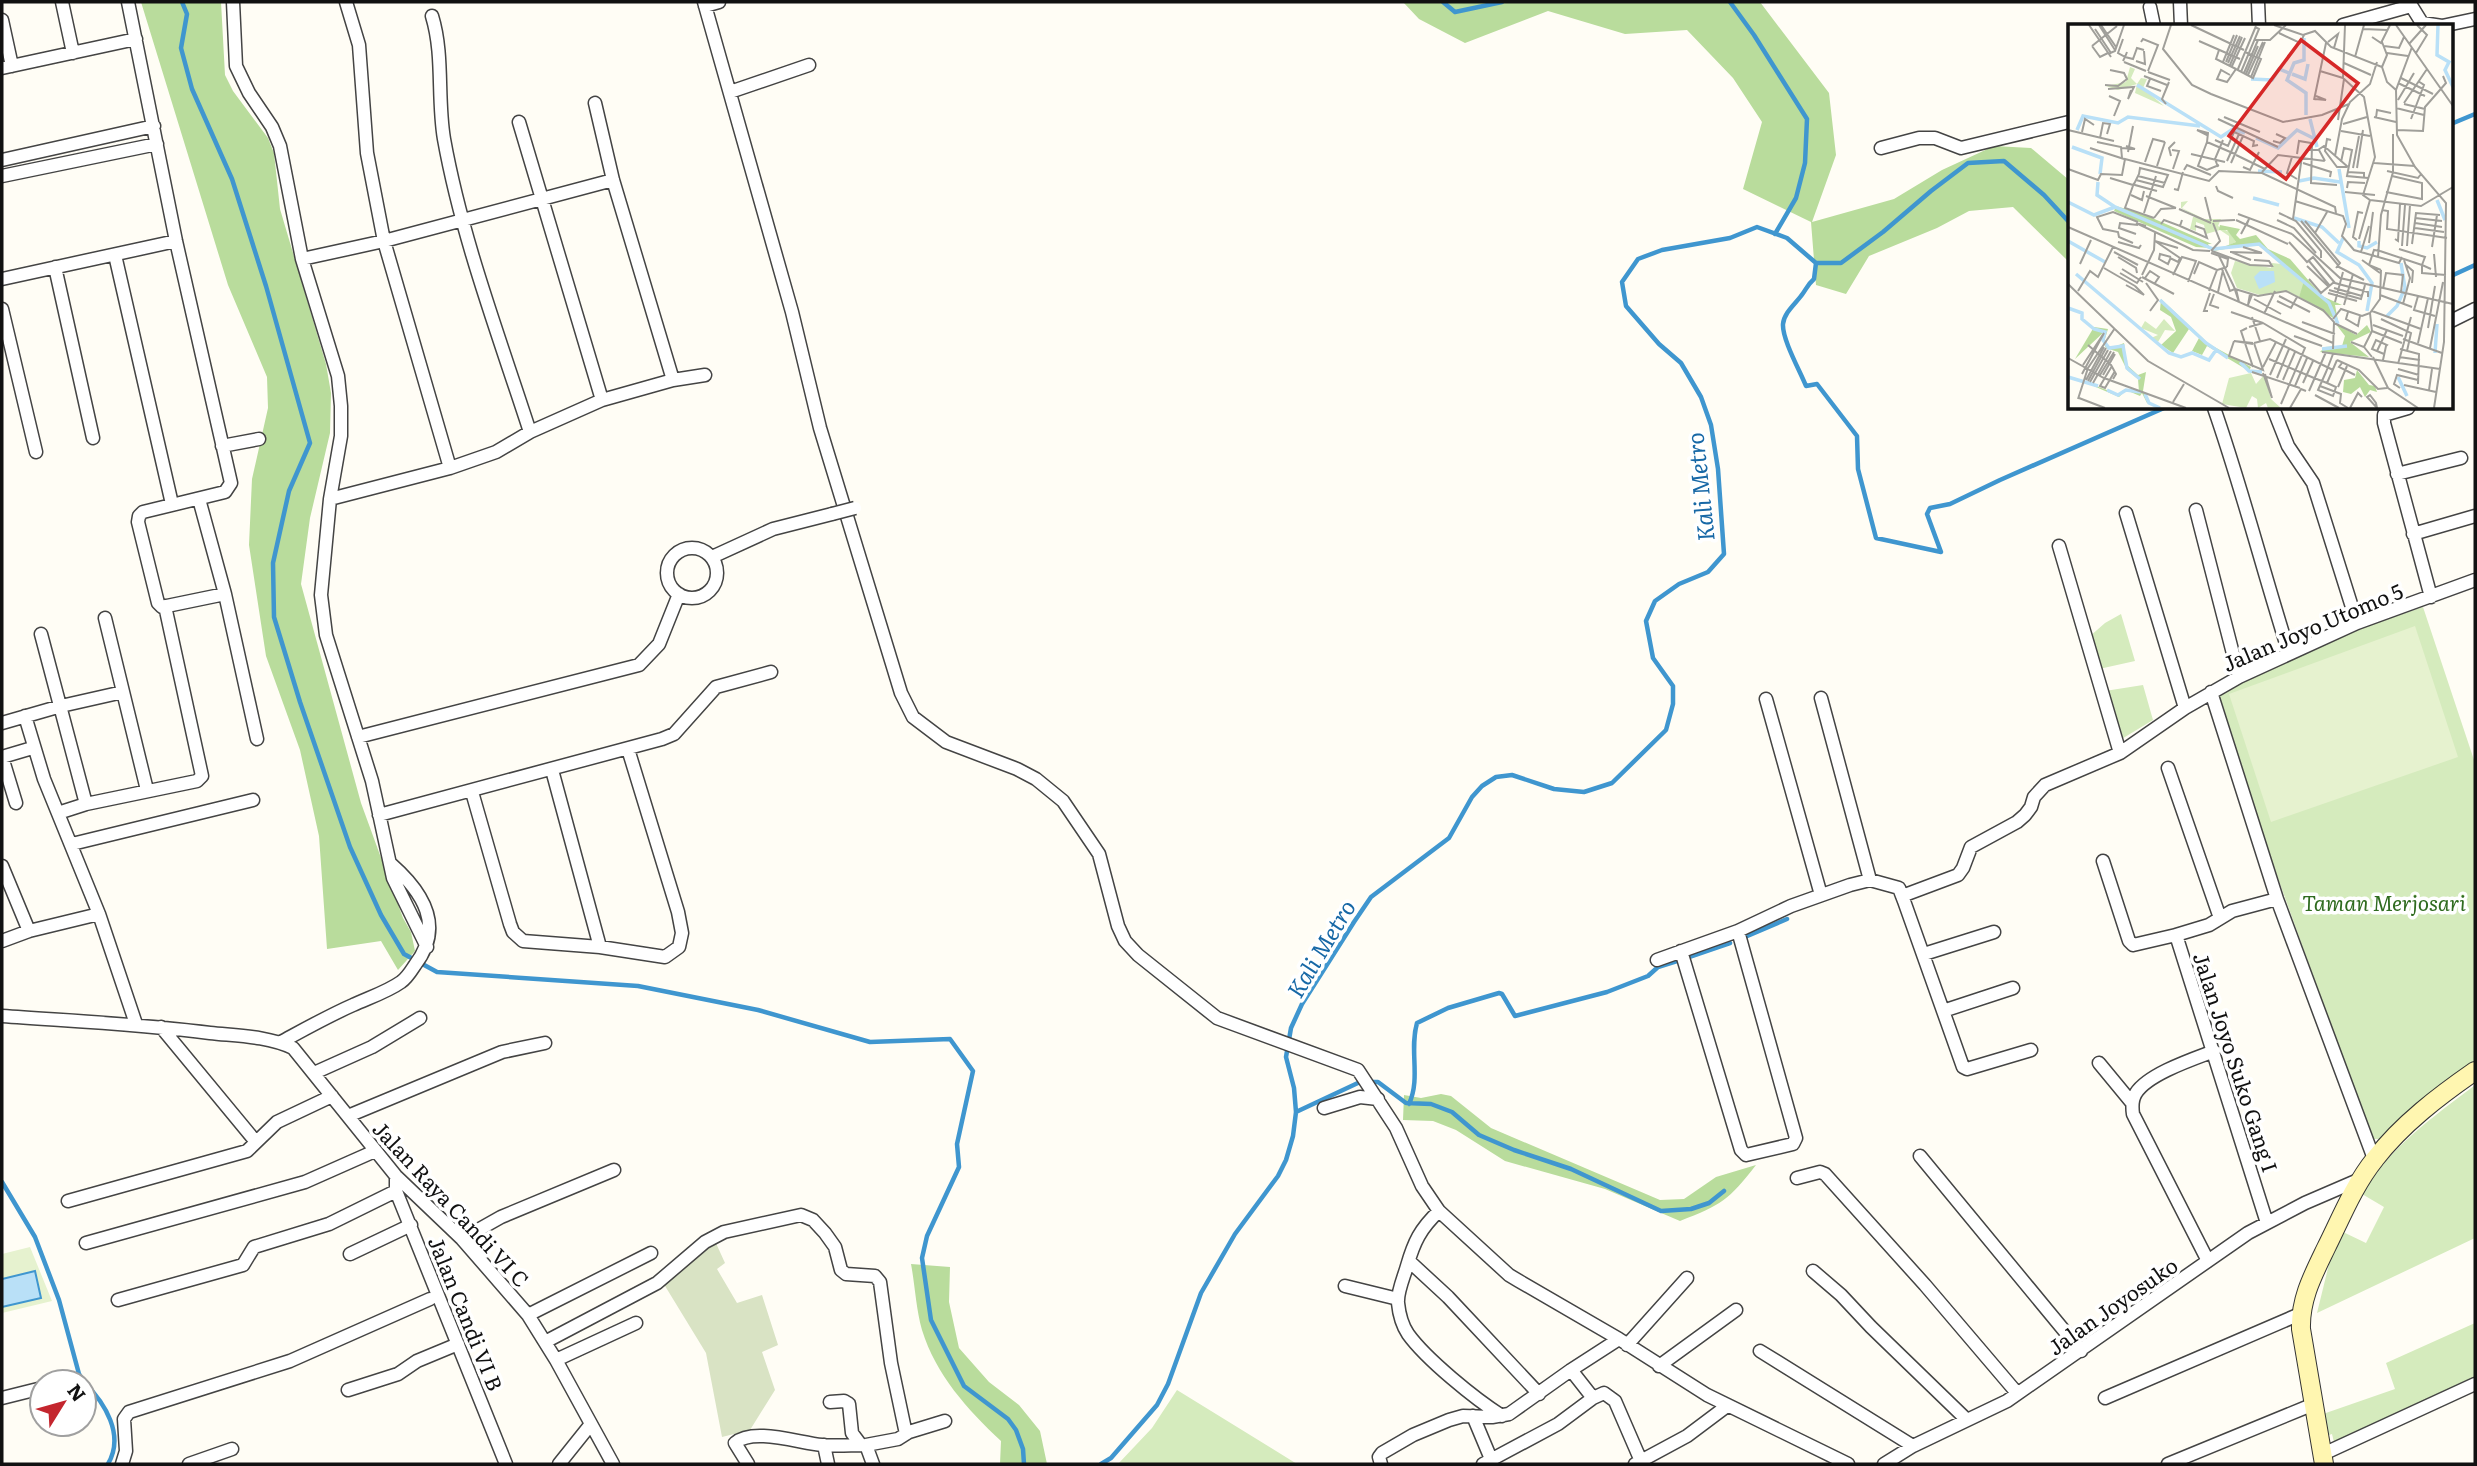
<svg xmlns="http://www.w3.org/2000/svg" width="2477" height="1466" font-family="Literata,serif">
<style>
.green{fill:#d5ebbd}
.forest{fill:#b9dc9c}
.cemetery{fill:#d9e3c4}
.pitch{fill:#e6f2cf}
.water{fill:#b9e0f7;stroke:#3f96cf;stroke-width:2}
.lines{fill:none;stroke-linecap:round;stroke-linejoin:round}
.stream{stroke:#3f96cf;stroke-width:4.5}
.minor-casing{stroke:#444;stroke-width:15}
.secondary-casing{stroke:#333;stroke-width:20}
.minor{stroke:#fff;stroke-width:12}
.secondary{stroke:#fff6b0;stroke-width:18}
.minor-bridge-casing{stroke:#444;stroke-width:15;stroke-linecap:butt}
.minor-bridge{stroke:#fff;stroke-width:12}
.labels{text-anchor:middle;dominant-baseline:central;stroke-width:7;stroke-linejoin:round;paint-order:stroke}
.street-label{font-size:21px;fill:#111;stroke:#fff}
.park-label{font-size:21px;font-style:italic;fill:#2f6b1f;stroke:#fff}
.water-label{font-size:23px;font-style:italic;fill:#1768a6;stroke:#fff}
.inset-river{fill:none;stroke:#b9e0f7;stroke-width:3.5}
.inset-road{fill:none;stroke:#a09f9a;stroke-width:2}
.view{fill:#d62828;fill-opacity:0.15;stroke:#d62828;stroke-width:3.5}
.inset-edge{fill:none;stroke:#111;stroke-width:3.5}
</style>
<rect width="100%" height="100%" fill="#fffdf5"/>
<path class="green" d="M2423,607l52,156v300l-53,40 -43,36h-5l-4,-5 -109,-303 -44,-134 1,-3 9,-4 117,-56z
M2121,614l14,47 -36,8 -10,-32 16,-14z
M2143,685l10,35 -33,20 -15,-49z
M2475,1085v153l-158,75 13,-53 13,-28 23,11 18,-36 -22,-13c28,-47 70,-76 113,-109z
M2475,1323v58l-140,65 -3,-12 -6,2 -3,-22 72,-25 -9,-26z
M1177,1390l120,74h-179l34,-36z"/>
<path class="forest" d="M141,2h80l4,73 8,16 35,47 6,15 6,56 46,155 5,29 -1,40 -20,85 -9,66 60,219 42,115 8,14 4,19 -17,19 -17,-29 -54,8 -8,-113 -19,-86 -34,-94 -17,-111 3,-66 16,-71 -1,-31 -39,-92z
M1403,2h357l69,91 7,62 -24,67 82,-23 48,-29 52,-24 37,2 38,32v82l-56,-55 -44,4 -32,17 -68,28 -23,38 -30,-9 -5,-63 -68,-33 19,-67 -29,-44 -46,-48 -62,4 -77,-23 -83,32 -46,-24z
M1441,1094l10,2 40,32 169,72 24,-1 32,-22 40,-12c-27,35 -35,40 -76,56l-75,-32 -100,-28 -49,-31 -23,-9 -30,-1 1,-25 17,3z
M911,1264l39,3 -1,35 10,46 30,34 30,23 21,26 7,33h-47l1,-23c-34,-32 -65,-66 -79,-111 -6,-21 -7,-45 -11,-66z"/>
<path class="cemetery" d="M715,1241l10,22 -8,6 20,34 25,-8 16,50 -16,7 13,38 -25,40 -28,7 -16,-84 -44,-72z"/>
<path class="pitch" d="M2415,626l43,131 -187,65 -42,-128z
M30,1247l22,54 -50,12v-59z"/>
<path class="water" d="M35,1271l6,27 -39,9v-28z"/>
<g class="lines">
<path class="stream" d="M182,2l5,12 -6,34 11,41 40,90 34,107 44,157 -21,48 -16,72 1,54 26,85 50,145 31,68 23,39 33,18 201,14 120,24 112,32 80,-3 23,32 -16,73 2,23 -32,69 -5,22 9,62 33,66 44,33 8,11 7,19 1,15
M1443,2l12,10 47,-10
M1730,2l24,33 53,84 -2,44 -9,35 -21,36
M2451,124l24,-10
M1816,263l-2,16c-7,6 -8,11 -13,17 -6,8 -17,17 -18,28 -1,15 17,47 23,62l11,-2 40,52 1,33 18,69 65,14 -14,-38 3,-6 20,-4 50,-24 164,-72
M2451,276l24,-11
M1745,937l42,-18
M1689,957l41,-14
M1409,1104c12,-26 0,-54 8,-81l31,-15 51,-15 3,1 13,22 92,-24 41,-16 10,-9 19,-6
M1296,1112l64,-30h18l28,21 25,1 21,8 27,23 35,15 57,19 90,42 30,-2 18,-6 15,-12
M2,1182l33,55 24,63 20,74 5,8
M84,1382c21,21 41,53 24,82
M1101,1464l10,-6 46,-53 11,-21 33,-91 34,-59 43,-58 8,-16 7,-24 3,-24 -2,-24 -8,-31 5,-29 11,-24 52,-82 17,-25 78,-59 23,-41 10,-11 14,-9 16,-2 42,14 30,3 28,-9 54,-53 7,-26v-18l-20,-28 -7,-37 9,-20 24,-17 29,-12 16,-18 -6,-85 -7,-44 -10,-28 -20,-34 -22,-19 -33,-38 -4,-24 16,-23 24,-9 68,-12 27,-11 30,11 29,25h25l42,-31 48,-41 37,-28 36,-2 40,34 25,27"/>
<defs>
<path id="minor" d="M62,2l11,51
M128,2l48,239 55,242 -6,9 -82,20 -4,4 -1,6 20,81 4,4 63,-13
M233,2l3,64 13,27 23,34 8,19 22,113 36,117 3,30v30l-11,63 -9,96 5,40 46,146 21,97 34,69
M346,2l13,43 8,108 17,88 66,227
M704,2l88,310 28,116 81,265 12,24 33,25 71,27 19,10 27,22 36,53 19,72 7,15 13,14 79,63 141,52 38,58 26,58 17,25 70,64 10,6 100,58 88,56 141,69
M2180,2l1,24
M2258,2l1,24
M2409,2l13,21 20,3 33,-7
M705,6l14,-4
M2150,7l4,19
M432,16c12,39 5,82 12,123 18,100 55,197 86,293
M2,20l10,46
M2343,25l68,-19
M2,68l134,-29
M730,92l79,-27
M595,103l18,77 60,200
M519,122l83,278
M1881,148l38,-10h16l26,10 108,-26
M2,160l152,-34
M2,176l155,-32
M115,255l57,249
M302,259l82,-18 229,-61
M55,267l38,171
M2,279l174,-38
M2,309l34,143
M2451,321l24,-12
M2214,408c28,80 49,163 75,245
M2273,408l15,38 25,37 44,140
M2408,408l-24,7v8l47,174
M222,446l37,-7
M2397,474l64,-16
M199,499l26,95 32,145
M330,499l120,-31 46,-16 34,-20 72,-32 71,-20 32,-5
M2196,510l43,167
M2126,513l59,195
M2413,534l62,-18
M2059,546l61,207
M667 573a25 25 0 1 1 50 0a25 25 0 1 1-50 0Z
M712,557l61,-28 59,-15
M105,618l42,172
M41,634l45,170
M2211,692l66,207 97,260
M1821,698l49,182
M1766,699l55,196
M2,723l59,-17 62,-14
M358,737l281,-72 20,-21 20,-50
M2,757l14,46
M2,757l27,-8
M2168,768l52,150
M552,770l48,177
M472,792l38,132 3,8 10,9 77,6 65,10 14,-10 3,-14 -4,-21 -50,-163
M58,813l28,-9 111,-23 5,-5 -37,-170
M379,815l283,-76 12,-5 42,-47 55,-15
M72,844l181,-44
M2103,861l26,80 4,4 43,-10 33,-10 23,-14 45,-12
M2,866l27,65
M1902,896l56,-21 5,-7 8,-21 46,-25 8,-7 6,-8 3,-10 11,-12 75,-32 65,-45 54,-31 118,-54 118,-43
M99,914l37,110
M2176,935l91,288
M2,941l27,-10 70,-17 -55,-135 -19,-63
M1681,951l60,199 5,5 47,-11 3,-6 -58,-207
M1924,954l70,-22
M1657,960l81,-29 53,-25 59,-21 20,-5 29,8 5,13 59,166 4,2 64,-19
M1943,1011l70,-23
M2,1016c69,5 138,8 208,17 28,3 57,3 83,15l103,128 66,63 66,76 28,45 57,104
M161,1027l95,115
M281,1042c24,-13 47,-26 72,-37 15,-7 34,-13 48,-23 6,-4 10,-11 14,-17 30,-39 8,-73 -24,-101
M2099,1063l33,40
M314,1073l58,-26 48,-29
M1324,1108l36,-11 18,2
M348,1116l154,-64 43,-9
M1920,1156l161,195
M396,1176v15l110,273
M1797,1178l23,-6 5,2 100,111 92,108
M68,1201l179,-50 30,-29 55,-26
M1439,1211c-19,18 -25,31 -32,55 -3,11 -10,26 -9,37 1,10 4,22 10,31 18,25 67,65 94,82
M462,1239l39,-22 113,-47
M86,1243l219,-61 70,-31
M350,1254l61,-29
M1409,1261l39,36 91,97
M2208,1261l-75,-147c-1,-7 -1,-15 3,-21 12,-19 57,-34 78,-42
M1813,1271l28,24 30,32 96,93
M1345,1286l53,13
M118,1300l125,-35 11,-18 75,-23 67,-33
M528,1315l123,-62
M545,1342l112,-59 48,-41 19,-10 77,-17 12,5 12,13 10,14 6,23 5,4 29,2 5,6 11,81 15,71
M1627,1345l60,-67
M1760,1351l153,95
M556,1360l80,-37
M1659,1366l77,-56
M63,1382l7,-2
M348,1390l50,-16 19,-13 41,-17
M2,1398l40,-10
M1593,1398l11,-5 11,8 26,60
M2105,1398l195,-84
M830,1402l14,-1 5,3 3,29 9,12
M1473,1416l18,43
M824,1445l4,19
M866,1445l32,-6 11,-7 36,-11
M2323,1454l152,-70
M122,1464l4,-13 -2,-32 5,-7 161,-51 140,-62
M189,1464l43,-15
M559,1464l32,-40
M748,1464l-13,-21c18,-16 64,0 87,2 14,1 29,0 44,0l7,19
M1381,1464l-2,-7 3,-4 31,-18 36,-15 14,-4 29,1 17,-3 62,-44 48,-31
M1483,1464l75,-40 35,-26 -22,-28
M1635,1464l52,-28 40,-30
M1884,1464l29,-18 94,-45 241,-168 57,-30 58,-25
M2168,1464l146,-60"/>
<path id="secondary" d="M2324,1464l-23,-135c-1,-30 12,-54 25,-81 15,-30 28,-63 49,-89 27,-35 64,-63 100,-88"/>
</defs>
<use href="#minor" class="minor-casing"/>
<use href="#secondary" class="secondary-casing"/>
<use href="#minor" class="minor"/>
<use href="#secondary" class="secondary"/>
<defs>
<path id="minor-bridge" d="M832,514l23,-6"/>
</defs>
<use href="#minor-bridge" class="minor-bridge-casing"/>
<use href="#minor-bridge" class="minor-bridge"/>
</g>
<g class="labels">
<g class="street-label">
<text transform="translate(2312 626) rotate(-23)">Jalan Joyo Utomo 5</text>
<text transform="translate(2237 1062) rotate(72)">Jalan Joyo Suko Gang I</text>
<text transform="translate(452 1203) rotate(47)">Jalan Raya Candi VI C</text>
<text transform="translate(2112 1305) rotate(-35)">Jalan Joyosuko</text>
<text transform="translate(467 1313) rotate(68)">Jalan Candi VI B</text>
</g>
<g class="park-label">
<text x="2384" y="901">Taman Merjosari</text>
</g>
<g class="water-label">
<text transform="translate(1699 487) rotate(-96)">Kali Metro</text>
<text transform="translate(1320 948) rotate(-59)">Kali Metro</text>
</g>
</g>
<g transform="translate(2068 24)">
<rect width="385" height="385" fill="#fffdf5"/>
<path d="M62,43l5,2 -4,9 6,6 4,-6 6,1 -4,9 21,18 -29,-13 2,-9 -19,6 -12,-4 20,-4zM120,177l-6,7 22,11h17l-3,7 11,6 7,10 -7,3v-9l-9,-6 -14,4 -2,-9 -8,-3v9l-6,-2 3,-12h5l-17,-9v-6zM167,237l36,7 1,-5 9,1 24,18 -6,15 -12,-6 -27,4 -23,-7 -6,-15zM96,295l11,12 -10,-1 -7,12 -7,-4 7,-3 -17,-7 4,-7 11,8zM183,349l5,11 8,-9 7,24 10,9h-13l-2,-5 -8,5 -1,-9 -5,-3 -6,12 -24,-4 7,-26z" fill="#d5ebbd"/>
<path d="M48,182l27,8 69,30h-4l2,4 -14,-1 -82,-36zM152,201l20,4 -4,6 4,4 16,-4 12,14 22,10 32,37 20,9h-7l3,16 -39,-24 5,-16 -47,-37 -44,7 23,-9 -9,-12h-8zM93,275l48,45 42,23 -2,4 -42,-25 -5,9 -10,-4 7,-13 -10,-9 -16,24 -12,-8 15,-14 -5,-14 -11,-7zM267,299l21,12 11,-10 4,7 -21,10 19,15 -49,-5 5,-5 17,-1 3,-10zM26,303l14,2 -4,13 8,6 12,-5 3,22 11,10 8,-3 -3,19 6,11 13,6 -15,-5 -5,-10 -2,3 -14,-6 -7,7 -37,-16 36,13 7,-5 14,3 -1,-13 -11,-9 -9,-18 -12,-4 -4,-8 2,-8 -29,27zM289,346l12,15 6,1 2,6 -7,-2 -5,7 -5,-10 -9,7 -8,-2 1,-12 11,-2z" fill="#b9dc9c"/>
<path d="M192,247h14l1,11 -16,7 -5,-12z" fill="#b9e0f7"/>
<path class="inset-river" d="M370,1l-1,30 12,7 -4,8 8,17M236,14v22l-10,3 -7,17 19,13v22M224,50l13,5 3,-15M183,55l21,1 7,-11 10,4M69,61l84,52 12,-8 12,4M242,95l7,28M9,106l6,-14 35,7 10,-6 72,9M188,114l22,10 19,-18 18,9M4,123l30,11 -2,16M271,145l10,59M190,147l24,1M231,157l15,-3 26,4M30,158l-1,13 18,12M185,174l26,7M369,176l8,20M0,178l26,13 21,-8 98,42 46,-5 70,59 9,21M226,194l28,9 17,16M275,214l-6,14 22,13 13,18 -5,28M0,217l37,21M291,217v5l8,2 10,-6M8,250l93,79 12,4 11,-4 17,7 7,-10M92,276l46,43 22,15M0,284l14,5v6l12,10 11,3 -2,8 6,8 14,-2 4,22 13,11M319,292l10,-10 8,-18 -4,-25M254,325l25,-3M367,329l2,-29M172,338l9,9 13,1M0,353l30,9M330,353l9,19M39,366l11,5 8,-5 15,2M77,370l4,9 11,5"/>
<path class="inset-road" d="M21,1l22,32M31,1l16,25M33,1l15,22M103,1l-8,24 29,36 19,9 72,28 39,-7 27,-11M123,1l53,25M206,1l29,10 12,-4 16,16 51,20 5,15 9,8M277,1l-2,53 21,19 11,60 -12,38 7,5 51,6 32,-19M328,1l57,81M27,5l16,24M295,5l24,1M211,9l21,10 4,-8M304,13l9,6 9,-18M55,15l-5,14 7,4 -2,4M187,16h15l16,-15M131,17l41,18M73,18l2,-3 15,6 -10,26M260,18l10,-8 -4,14M314,18l5,13 -5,12M341,20l17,-19M24,22l25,-20M24,22l8,11 8,-4M316,22l15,2 5,-11M344,23l-16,43 1,45 18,32 31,36 -2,139 -10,66M151,26l-3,9 20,10M59,28l-2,5 8,2 4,-11 7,2M319,29l21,3M348,29l11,-18 -10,-10M40,30l7,-3 9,-26M287,33l9,-32M68,37l9,3 -1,-13M56,38l22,9M155,38l11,-27M158,38l11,-27M160,39l12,-27M276,39l27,12M162,41l12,-28M164,42l13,-28M170,45l18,-43M252,47l23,7M80,48l22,8M173,48l18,-43 -4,-2M176,49l14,-33M178,50l12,-28M162,51l-9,-5 -4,9 10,3 9,-13 17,9 8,-19 -16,-7M180,51l15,-33M76,52l23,9M183,53l14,-35M333,54l32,16M82,55l-3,7 14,5M330,59l27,13M37,61l13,1 9,-7 -3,-6 -14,-3M40,65l26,-2 -6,12 3,-9M41,72l11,5 -6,15M247,75l11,1 -10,-4M246,76l12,-57M330,76l16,-27M336,79l23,-34M98,80l-4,-5 7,-17M336,80l21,5M328,84l28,7M156,93l36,15M306,93l22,5M308,94l1,-8 14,3M150,95l60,28M343,95l13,-34 -6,-4M270,96l6,-41M275,100l24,-7M0,106l46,11M329,106l26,1 2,-24 21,-24 -3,-7M164,107l22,10 -1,5 5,-1M273,107l29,5M14,108l3,-13 9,6M139,111l-10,-5 11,3 -1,9 28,12M32,114l3,-15 7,1 -3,10M147,116l13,6 6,-14M263,116l-4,-1 -2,12 12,16h10M205,117l7,2 5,-5 -9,-4M29,118l24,5 1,11M139,118l-9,24 9,4 12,-5M244,121l-1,38 26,2M102,123l5,-5 -6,6 2,8M22,124l34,11M53,124l14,1 -9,-3M104,126l7,1 -6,18M238,126h13l6,11M250,126l6,-4 24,21M60,128l5,-26M123,130l34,8M229,130l2,-13 12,2M168,131l29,14M267,132l7,-37 8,-17 20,-18 7,-22M224,133l-5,16 10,6M159,137l12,-27M77,138l8,-23 12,3M273,138l3,-14 8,2 -5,26 21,2M163,139l12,-27M235,139l28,9 -1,5M306,139l41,3M89,142l8,-24M150,143l-3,-8 8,-19M175,143l7,3 9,-18M285,144l6,-32M289,144l6,-38M0,145l30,11 3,-6 21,1 3,-16 84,22 10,-10 43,2 73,34 1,6M116,146l3,-5 24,10M319,147l31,7 3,-4M194,148l16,-17 47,6M279,148l17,1v4M70,152l27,7M42,154l23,7M68,156l27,7 5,-12 -28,-7 -1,6 -5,10 1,1 22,6M66,159l-9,25 29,10M148,162l2,5 15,7M279,164l1,-6 17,1M106,165l4,1 5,-18M277,168l30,3M318,168l36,7v-16l-30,-7M63,171l11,5 2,-9M78,172l30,12M137,173l6,24M227,177l48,15 3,8 -4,12 12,14 45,13 3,-6M111,185l32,14M314,186l6,1 -1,18 60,9M76,189l12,-37M211,189l17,8 25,30v7M170,190l54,20M86,194l7,-9 15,-1M347,194l27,3M225,195l9,-63M168,196l52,24M209,196l17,8 22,25M145,197l22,-1M233,197l37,44M237,197l35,42 -4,5M347,199l27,4M93,200l3,-4 16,6 2,-6M78,202l-10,-3 57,27 17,1M112,202l27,12 -3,-9 -9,-3M0,203l265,116M347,204l29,4M247,209l12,-21M68,210l-17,-6 1,-5 18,2M173,210l8,-15 -2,5M224,210l48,44 113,26M291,215l11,-39M327,215l3,2 2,-37M289,216l-4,-3 5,-25 5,1M50,218l21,6 2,-3M221,218l18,20 6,-5 22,26 33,9v5M65,219l-14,-6 -1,-5 -15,-3 -6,-12 16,-5 25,10M301,219l4,-31M344,220l4,-31 24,2M334,222l3,-41M339,222l3,-41M364,223l5,-32M331,225l26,8 -3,8 9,4M143,227l9,-10 -7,-18M144,227l38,14 22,1 -3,-5 -15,-1M312,227l42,14v8l24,2M312,227l-6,-1 -5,15 12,5M46,228l24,13M162,228l32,1 -19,-6M163,228l20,8M293,228l8,-26M143,229l17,6 -1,8M366,230l2,23M151,232l16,33M50,233l18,11 1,5M103,233l-11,-3 -1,5 9,5 3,-7M310,233l3,-42 12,-43v-38M102,234l8,4 2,-4 -25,-17 23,7M294,236l18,13M241,237l21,25M12,240l11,-24M338,241l7,6 -1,12M239,242l22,21M269,242l27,14M36,244l31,18M54,245l21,13M154,245l8,22 5,-2M52,249l17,10 4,-6M126,250l5,-12 18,8M74,251l12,-25 1,-17M105,251l9,-18 14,4 -8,21M74,253l32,17M77,254l5,-7 9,6 -4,6M241,255l12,14 13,-11M78,259l12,17 -8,11M0,260l80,77 81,47M58,261l18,10 -9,-9M266,264l28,8M167,265l23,7 28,-5 37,19 11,12 -1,27M315,265l3,-16 17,2 -2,17M167,266l4,12 -3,-13M261,266l32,9 4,-14M10,267l12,-20 8,6 15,-30M141,267l8,-21 10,-3M150,268l5,-22M260,269l29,8M146,270l-4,11 9,3M182,270l-2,11 4,-10M312,271l32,12M211,272l31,16M350,272l-4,14 21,6M186,275l27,15M209,277l14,7 6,-11M267,278l8,-30M335,280l7,-26 -6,-18M276,281l9,-31M140,287h-4l6,-18M304,287l49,18M163,288l32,11M280,288l-2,7 12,7 2,-10M302,289l10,-14 1,-29M196,290l11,-23M184,293l8,24M265,295l8,-10 21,7 8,-3M313,295l30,14 -4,18M234,298l33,12M266,299l23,11M305,301l30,11M181,303l14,-4 42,25 -24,56M179,304l-6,3 12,36M360,304l7,-42M304,307l30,12M226,312l28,10M335,315l39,14M166,317l-5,15 34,14 -9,-27M283,318l13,5 8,10M185,319l-19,-2 19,3M186,319l16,-4 63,31M350,319l10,-45M20,321l23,20 5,9 -3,5M296,323l8,-16 -2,-18M362,324l13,-66M332,325l19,5 -1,30M309,327l10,-21M254,328l118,17M305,333l15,31 30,20M331,333l21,3M0,334l36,20 82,30M201,335l45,19 8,3 5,2 9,4 -3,9 -15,-6 8,-18 7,-18M269,336l22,10 19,19 9,-1M315,336l3,-14 1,-1 -11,-5 -4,9 12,5M274,339l-3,4 16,8M330,340l13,-47M44,342l-12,20 5,2 10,-17M195,343l13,-25M330,345l21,6M184,348l48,16M195,349l9,25 -7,-24M14,350l22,-41 -21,32M32,351l14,-23M35,351l12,-21M202,351l16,-36M209,354l12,-29M18,356l18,-33M215,356l12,-28M20,357l18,-33M22,358l18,-32M25,359l18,-32M235,359l10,-22M259,359l10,-23M336,361l32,7M227,362l12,-28M252,362l21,8 -1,9 8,5M270,363l9,-21M332,364l-6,-4 3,-9 21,5M361,366l3,-21M241,367l17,-39M247,371l24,13M302,371l6,8 1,5 -10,-11zM11,374l26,10M10,375l10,-31 27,-40M105,378l11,-18M222,384l11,-19 5,2M282,384l8,-15 4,4"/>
<path class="view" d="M233,16l57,43 -72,96 -57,-43z"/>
<rect width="385" height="385" class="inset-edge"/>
</g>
<rect width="2477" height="1466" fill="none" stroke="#111111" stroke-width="7"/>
<g transform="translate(63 1403) rotate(53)"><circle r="33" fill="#ffffff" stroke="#a0a0a0" stroke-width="2"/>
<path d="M0-5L12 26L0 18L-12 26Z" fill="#c4262e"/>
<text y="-10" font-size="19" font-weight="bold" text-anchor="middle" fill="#111111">N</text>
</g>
</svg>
